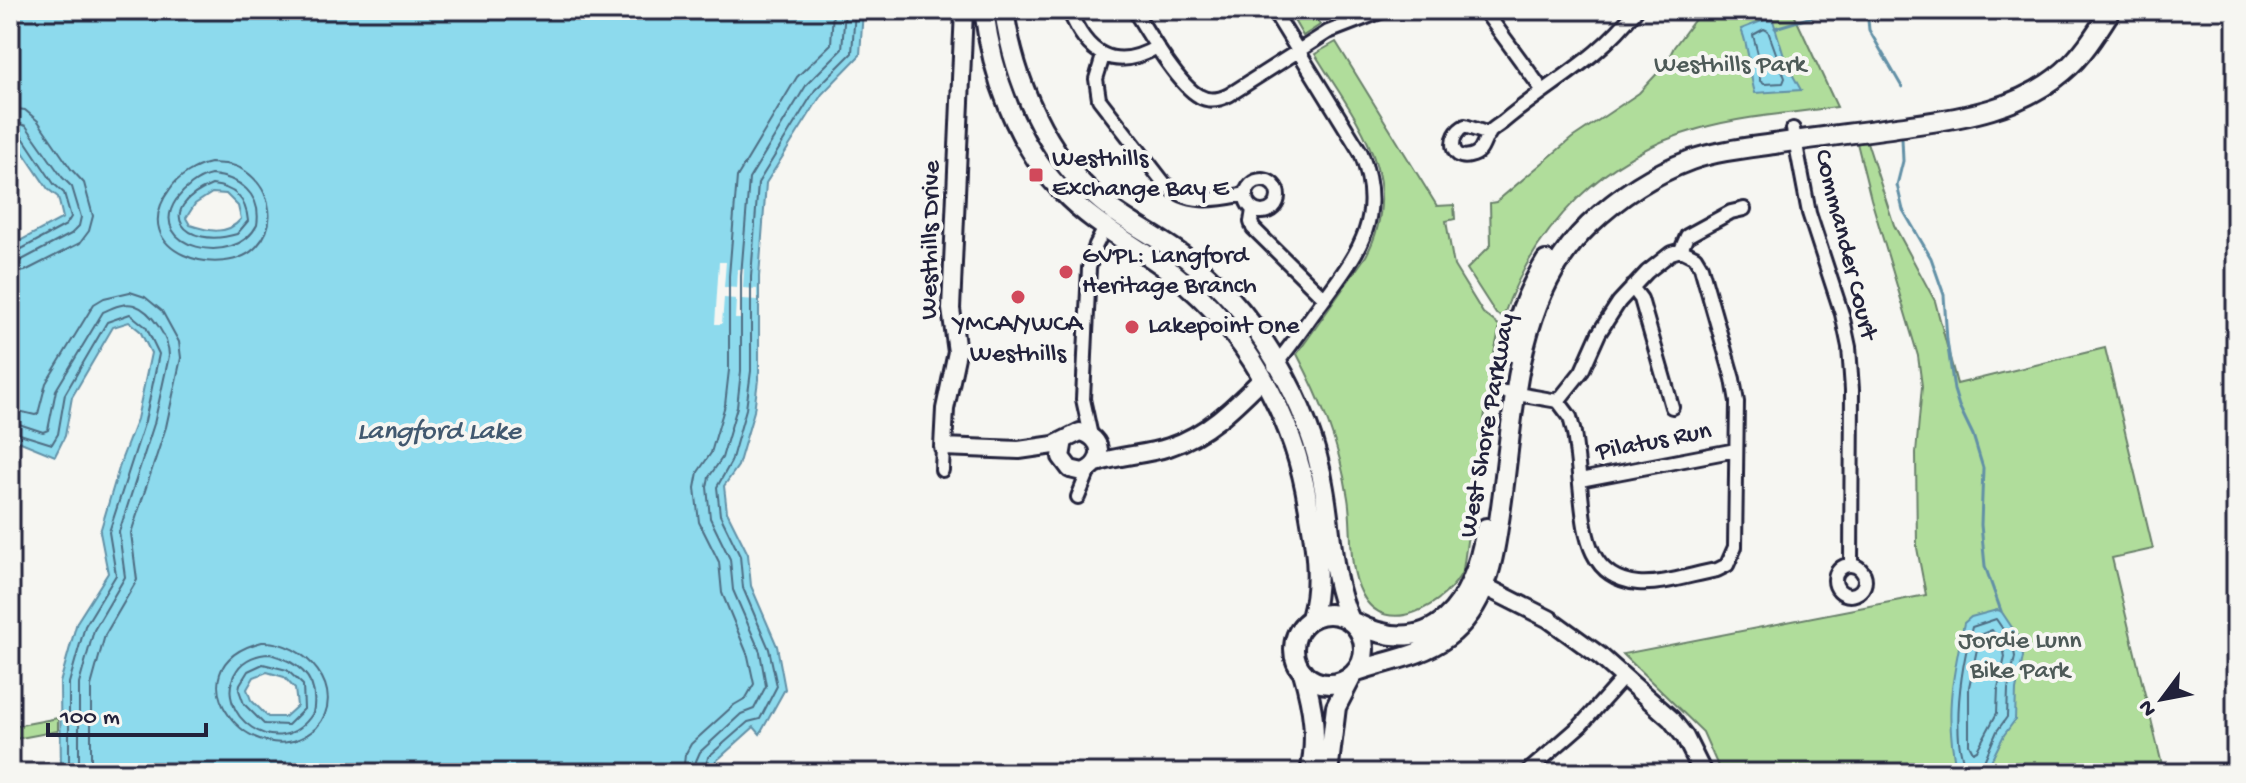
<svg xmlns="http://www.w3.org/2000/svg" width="2246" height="783" font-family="'Gochi Hand',sans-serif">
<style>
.green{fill:#b0dd9b;stroke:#69806b;stroke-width:2}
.water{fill:#8ddaed;stroke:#6290a6;stroke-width:2;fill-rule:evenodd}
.pier{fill:#f6f6f2}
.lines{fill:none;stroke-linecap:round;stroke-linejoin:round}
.shore{stroke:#4d6c82;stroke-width:2}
.stream{stroke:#6290a6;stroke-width:3}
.minor-casing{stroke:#22223b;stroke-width:18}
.tertiary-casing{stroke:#22223b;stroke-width:22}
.secondary-casing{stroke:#22223b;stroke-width:24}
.minor{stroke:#f6f6f2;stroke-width:12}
.tertiary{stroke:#f6f6f2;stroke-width:16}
.secondary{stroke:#f6f6f2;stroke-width:18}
.poi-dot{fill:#d1495b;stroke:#f6f6f2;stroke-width:3}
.labels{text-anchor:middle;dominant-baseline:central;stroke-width:8;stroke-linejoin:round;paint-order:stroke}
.park-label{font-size:26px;fill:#4d5a58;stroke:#f6f6f2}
.poi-label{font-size:26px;fill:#22223b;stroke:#f6f6f2;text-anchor:start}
.street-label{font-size:26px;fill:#22223b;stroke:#f6f6f2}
.water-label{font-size:28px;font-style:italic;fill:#425970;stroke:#f6f6f2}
</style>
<rect width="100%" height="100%" fill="#f6f6f2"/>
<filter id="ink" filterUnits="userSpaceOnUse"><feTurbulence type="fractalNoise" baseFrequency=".0125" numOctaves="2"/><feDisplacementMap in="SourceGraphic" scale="16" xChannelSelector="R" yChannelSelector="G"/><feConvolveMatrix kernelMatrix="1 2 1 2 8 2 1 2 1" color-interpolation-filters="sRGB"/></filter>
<g filter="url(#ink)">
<path class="green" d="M1288,10h22l10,15 -17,11z
M1702,10h90l45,97c-46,6 -94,9 -139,22 -94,26 -163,97 -195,188l-7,-3 -29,-45 24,-24 -1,-42 6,-1 76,-64 67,-45 26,-28 9,-18z
M1336,42l101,164 17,-1 1,14 -9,2 8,45 29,47 17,13 -8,37 -29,207c-15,34 -78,70 -101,24 -15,-28 -9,-66 -14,-96 -8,-52 -27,-98 -51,-144l69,-98c42,-78 -12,-138 -51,-202z
M1867,142l27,83 41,76 22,83 148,-36 48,201 -41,9 52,215h-443l-18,-41 -80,-78 303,-59 -9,-47 -1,-95 6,-67 -4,-30 -47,-157 -14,-56z
M58,718v13l-48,9v-13z"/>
<path class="water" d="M10,10h853l-3,45 -38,39 -56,89 -7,94v95l-5,39 -16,55 -14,20 3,26 21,42 3,32 26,60 8,43 -25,45 -6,-7 -40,36 -1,10h-652l-1,-90 17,-61 31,-49 -8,-41 22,-74 15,-39 14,-66 -11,-22 -11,-9 -16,5 -41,70 -7,39 -10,20 -44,-18 -1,-192 53,-28 -5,-21 -10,-8 -38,-56zM212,193l14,1 12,12 3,13c-14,17 -33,12 -51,6l-4,-7 9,-14zM267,672l17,5 11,12 2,17 -12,11h-17l-17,-17 -4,-11 7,-12z
M1772,17l14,46 15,27 -46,3c-7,-23 -4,-40 -14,-64z
M1997,610l4,1 20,30 2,16 -7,33 -1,30 -11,15 -19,38h-28c-13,-58 -5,-94 7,-150l7,-6z"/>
<path class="pier" d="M719,262h7l-2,25 13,1 1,-19h6l-1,19 14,1v11l-15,-1 -2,20h-5l1,-20 -12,-1 -2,26h-7z"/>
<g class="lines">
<path class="shore" d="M1764,29l4,2 17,47 -2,5 -19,1 -4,-3v-19l-7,-27z
M10,108l15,2 13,11 33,48 13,14 9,33 -4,15 -9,12 -55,28 -15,3
M10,120l16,6 36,51 10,10 9,30 -2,9 -8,8 -51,27 -10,1
M10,130l10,3 34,51 10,9 7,24 -5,8 -50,27h-6
M210,163c10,1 22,0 30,5 29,16 40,53 17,78 -32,36 -134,7 -87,-57 8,-13 26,-23 40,-26z
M211,175c28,2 51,19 46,50 -22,44 -112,22 -81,-25 8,-11 21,-22 35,-25z
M212,185c22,2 34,13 36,36l-11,13c-54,16 -84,-25 -25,-49z
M10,409l25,6 3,-1 8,-31 48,-79 10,-6 26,-6 15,5 17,14 17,31 2,16 -15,69 -35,106 6,47 -32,55 -14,51v87
M10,421l33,11 5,-2 8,-40 47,-78c9,-4 21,-10 31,-7 18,6 35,33 35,51l-15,68 -35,108 6,45 -31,53 -15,54v89
M10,431l42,13 6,-10 7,-40 42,-72 23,-8 16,13 13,27 -14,67 -36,111 7,43 -31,51 -16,57v90
M1992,630l11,17 2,10 -7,31 -1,25 -20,37 -4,2 -4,-8v-57l11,-52z
M262,642c42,-2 88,49 54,86 -62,55 -153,-61 -54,-86z
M270,654c29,8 50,25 43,59 -34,54 -104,-1 -76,-43 7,-11 21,-16 33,-16z
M263,664l24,6 16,15 1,24 -16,16 -24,-1 -20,-20 -5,-14 1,-6 8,-13z
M683,773l2,-18 6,-11 43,-39 12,-7 8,-14 -6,-28 -26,-63 -3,-31 -20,-40 -4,-34 3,-16 13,-19 14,-48 4,-35v-94l8,-99 60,-100 34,-33 2,-34
M695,773l1,-12 4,-9 41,-38 13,-5 12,-23 -6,-34 -27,-62 -3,-31 -20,-41 -3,-31 2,-10 13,-19 15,-51 4,-36v-95l8,-97 58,-95 35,-35 3,-39
M705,773l3,-16 40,-35 12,-3 17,-33 -8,-37 -26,-61 -3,-32 -20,-41 -3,-28 14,-25 15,-53 5,-38v-94l7,-94 57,-93 37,-37 3,-43
M1965,773c-1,-11 -5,-21 -6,-32 -3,-40 3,-76 13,-114l24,-8 17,25 2,13 -7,32 -1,28 -10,14 -18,42"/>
<path class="stream" d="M1867,10l2,20 33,57
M1775,28l60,-18
M1720,63l31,13
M1902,138l1,23 -6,24 6,25 28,48 13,37 3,45 7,50 5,16 14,29 10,33 -2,57 4,41 16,45"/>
<defs>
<path id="minor" d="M1069,10c17,43 44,63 88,37
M1134,10c13,21 44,75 65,86 10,6 20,4 30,-1l99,-63 57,-22
M1273,10l88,143c26,67 -4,101 -42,153 -15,20 -29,42 -45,60
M1484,10l59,81
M1103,56l-7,23 3,20 65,84c25,23 51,17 82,11
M1793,129l16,84 33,101 7,33 3,43 -1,174
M1489,134l-24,-8c-18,9 -15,35 5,30 14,-3 12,-14 19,-23 3,-4 10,-8 14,-11 47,-40 94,-61 133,-112
M1246 196a16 16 0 1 1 32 0a16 16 0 1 1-32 0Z
M1253,210l-2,12 2,6 71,70
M1681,250l6,-14 44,-24 13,-3
M1632,287l9,12 31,108
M1505,392l53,9 12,16 4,16c3,20 5,41 7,61 4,39 7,84 57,89 25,2 55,-9 79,-13l10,-5 8,-18 2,-145 -4,-23 -32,-112 -6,-10 -14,-7 -10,3 -24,19 -28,30 -20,31 -17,38 -24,30
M1091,436l-8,-37 6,-131 7,-23 11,-21
M942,470l1,-23
M1580,480l156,-30
M1078,497l11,-27
M1835 580a15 15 0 1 1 30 0a15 15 0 1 1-30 0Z
M1526,773l55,-48 43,-48"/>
<path id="tertiary" d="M964,10l-13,299 6,43 -12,57 -2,38 76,3 35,-5 26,-13c24,5 26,31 3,40l-13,-3 -9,-12 3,-17
M1097,463c23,-8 48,-8 72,-16 38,-12 67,-42 94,-69
M1474,581l75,38 51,37 71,63 14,18 18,36"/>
<path id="secondary" d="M984,10c8,64 32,134 78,181 32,34 75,55 112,83 71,56 120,142 134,230 7,39 14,76 3,114
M1004,10c10,70 41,145 97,191 25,21 55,35 81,54 38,28 69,64 93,104 23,39 42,85 49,130 8,45 7,89 26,131
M1511,352c5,-34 17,-62 35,-91
M1294 649a35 35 0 1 1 70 0a35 35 0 1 1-70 0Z
M1353,622c82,42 121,-20 133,-94
M1357,671c29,-10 65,-15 90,-34 42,-32 47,-82 54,-130 14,-97 13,-210 88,-282 29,-28 64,-51 102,-65 26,-9 55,-12 83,-16 45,-7 91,-12 137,-19 53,-7 110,-17 152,-53 20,-17 34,-40 48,-62
M1303,672c10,35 15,65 7,101
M1328,773l8,-66 16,-31"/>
</defs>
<use href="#minor" class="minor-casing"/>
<use href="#tertiary" class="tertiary-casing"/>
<use href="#secondary" class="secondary-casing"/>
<use href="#minor" class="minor"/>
<use href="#tertiary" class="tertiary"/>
<use href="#secondary" class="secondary"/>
</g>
</g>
<g class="poi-dot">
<rect x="1028" y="167" width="16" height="16" rx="4"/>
<circle cx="1066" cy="272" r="8"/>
<circle cx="1018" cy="297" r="8"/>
<circle cx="1132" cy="327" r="8"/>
</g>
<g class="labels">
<g class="park-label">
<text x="1730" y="66">Westhills Park</text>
<text x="2020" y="642">Jordie Lunn<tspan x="2020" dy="30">Bike Park</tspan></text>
</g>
<g class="poi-label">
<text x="1052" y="160">Westhills<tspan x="1052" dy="30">Exchange Bay E</tspan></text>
<text x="1082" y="257">GVPL: Langford<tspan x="1082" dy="30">Heritage Branch</tspan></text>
<text x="1018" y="325" text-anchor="middle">YMCA/YWCA<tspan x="1018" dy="30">Westhills</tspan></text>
<text x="1148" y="327">Lakepoint One</text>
</g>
<g class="street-label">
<text transform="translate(932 240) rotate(-89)">Westhills Drive</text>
<text transform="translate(1844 245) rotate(76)">Commander Court</text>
<text transform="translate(1489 426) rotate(-80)">West Shore Parkway</text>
<text transform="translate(1654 443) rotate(-11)">Pilatus Run</text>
</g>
<g class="water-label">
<text x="439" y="432">Langford Lake</text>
</g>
</g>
<rect width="2246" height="783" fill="none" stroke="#f6f6f2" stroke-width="40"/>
<rect x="20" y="20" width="2206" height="743" fill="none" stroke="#22223b" stroke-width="3" filter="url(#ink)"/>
<g transform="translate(2162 699) rotate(238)" stroke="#f6f6f2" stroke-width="6" paint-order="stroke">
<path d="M0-6L14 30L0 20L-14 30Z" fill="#22223b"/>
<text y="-12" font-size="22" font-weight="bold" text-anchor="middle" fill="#22223b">N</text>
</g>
<path d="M48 723v12h158v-12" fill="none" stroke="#22223b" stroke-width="4"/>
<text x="60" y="723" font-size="24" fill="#22223b" stroke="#f6f6f2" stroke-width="6" paint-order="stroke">100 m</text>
</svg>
